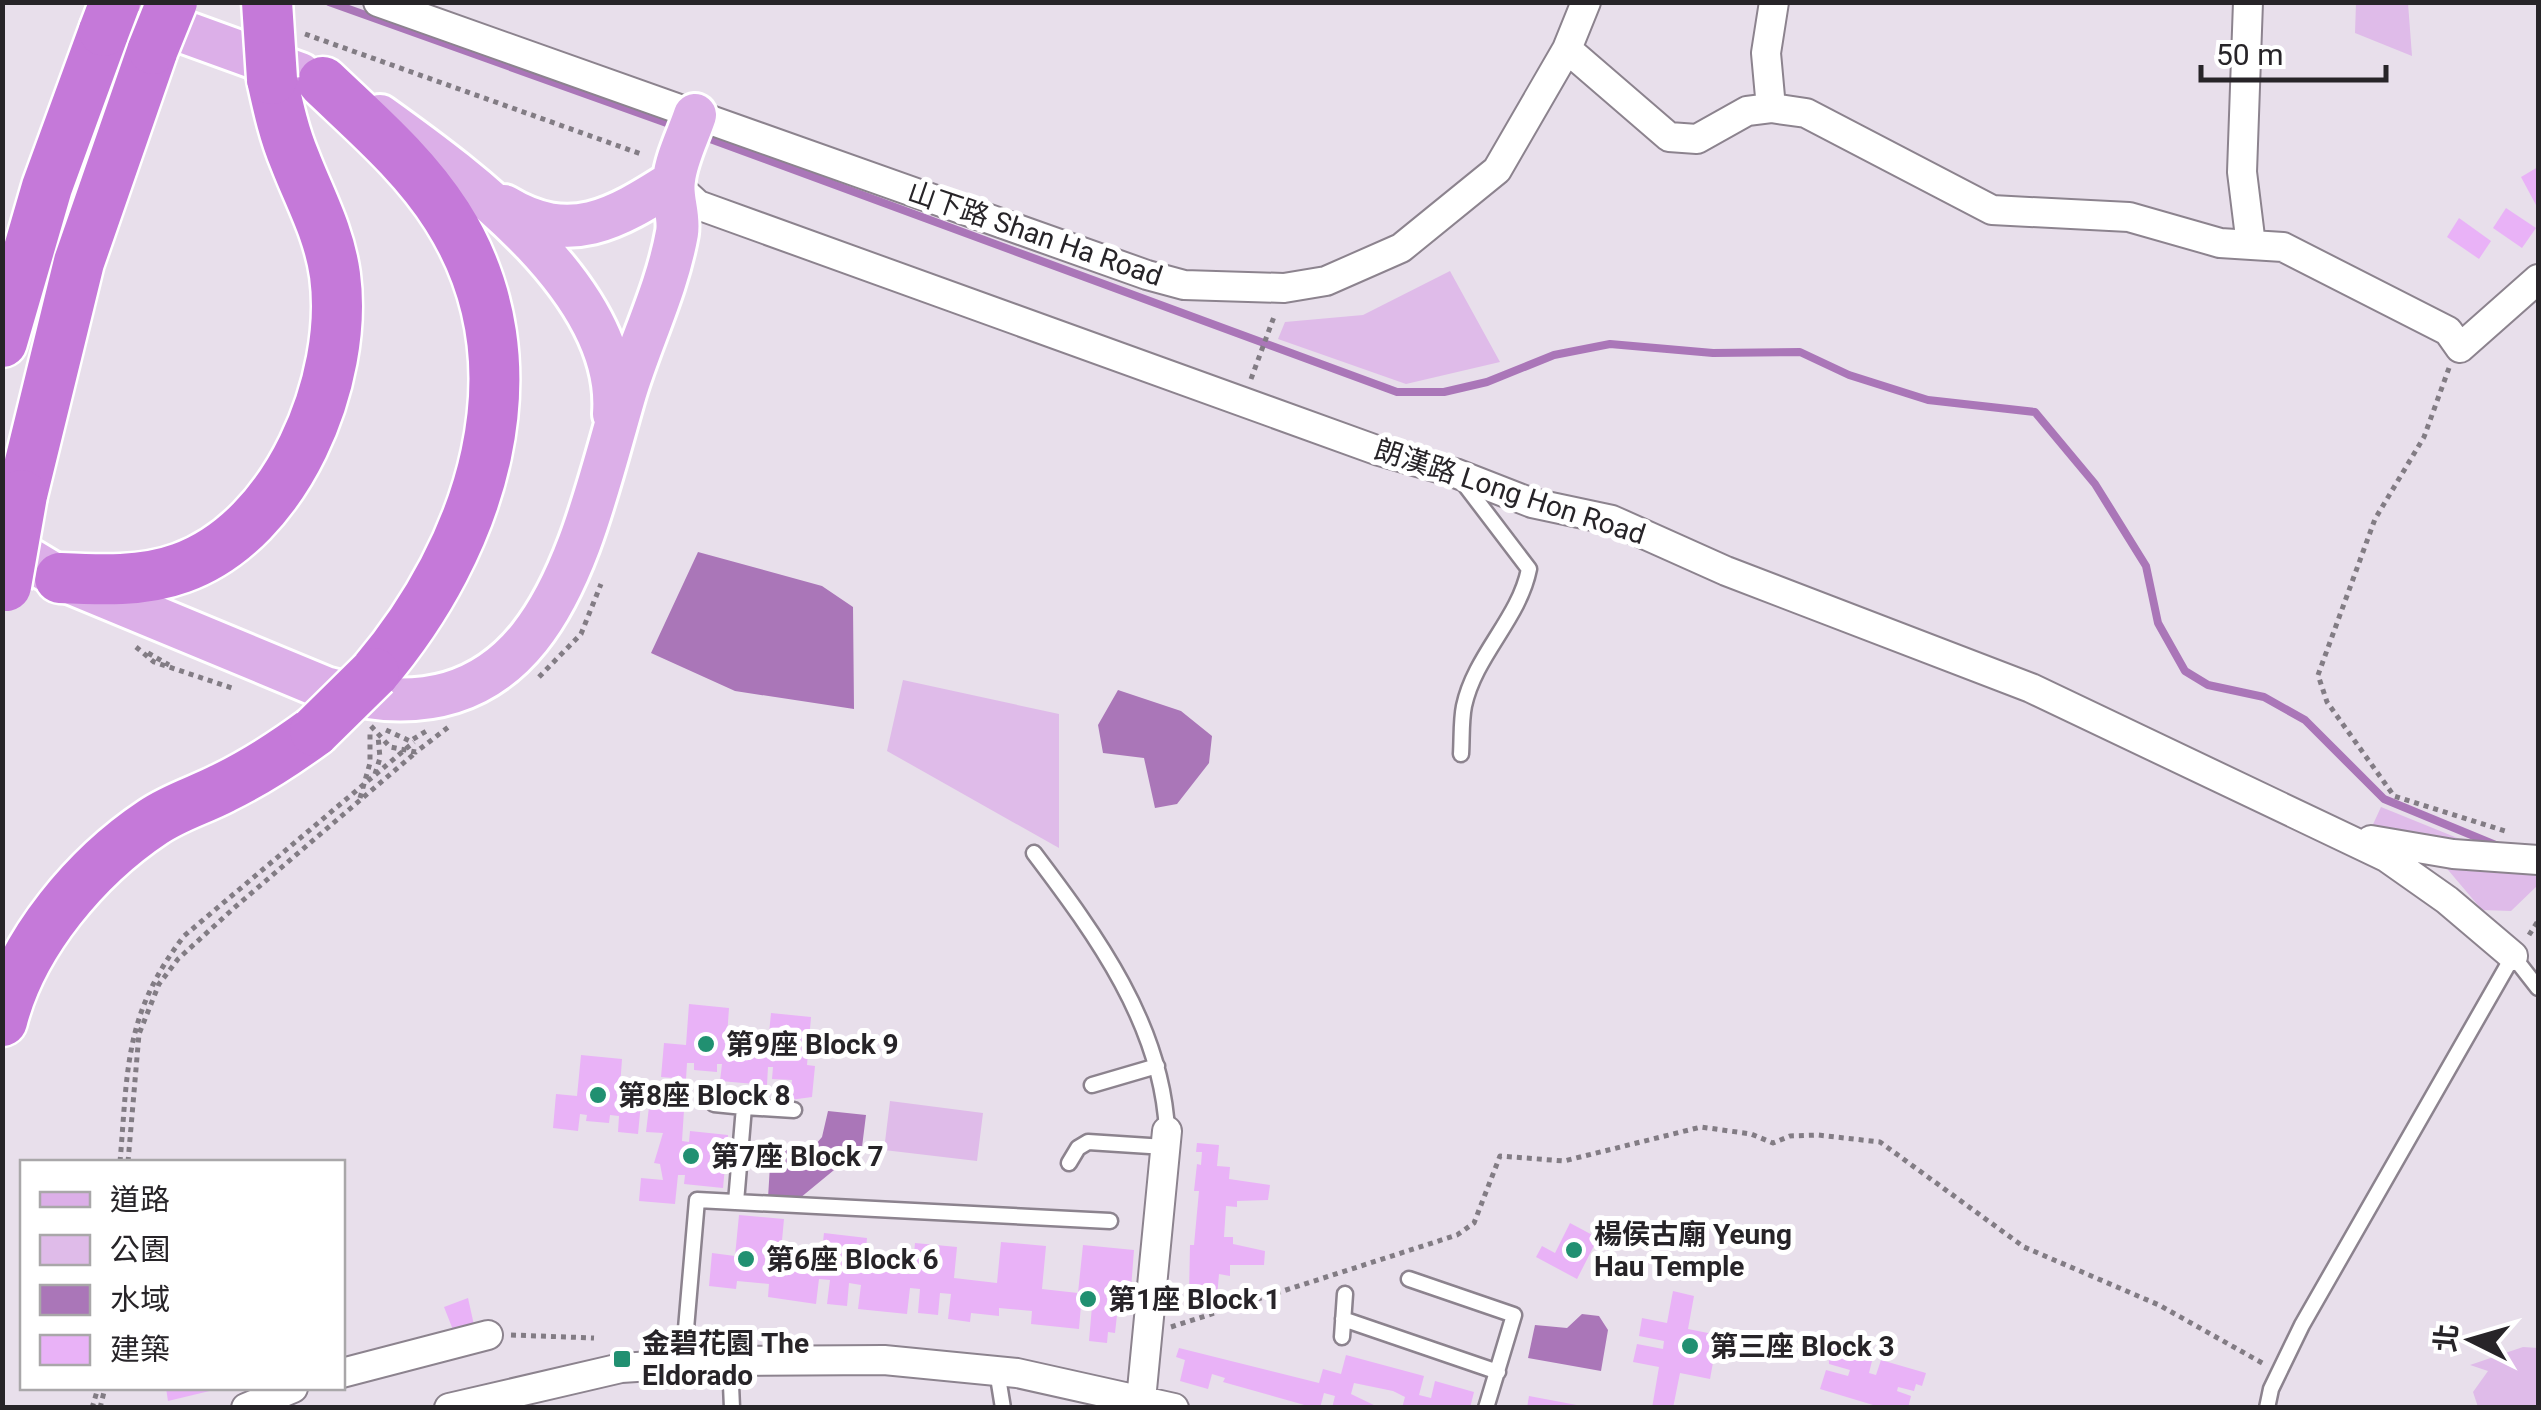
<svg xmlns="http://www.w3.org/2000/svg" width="2541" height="1410" font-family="Roboto,'Noto Sans TC',sans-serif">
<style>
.green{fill:#dfbbe9}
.water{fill:#aa76b8}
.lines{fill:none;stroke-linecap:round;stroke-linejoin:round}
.stream{stroke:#aa76b8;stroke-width:8}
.building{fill:#e9b2f7}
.service-casing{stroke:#8c838e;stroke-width:19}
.minor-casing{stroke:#8c838e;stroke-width:32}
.primary-casing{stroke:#fff;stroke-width:48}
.motorway-casing{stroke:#fff;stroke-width:55}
.path{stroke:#827c84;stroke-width:5;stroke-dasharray:5 5;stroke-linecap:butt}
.service{stroke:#fff;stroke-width:14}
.minor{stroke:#fff;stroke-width:28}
.primary{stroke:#dcafe8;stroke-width:42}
.motorway{stroke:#c579d9;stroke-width:50}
.motorway-bridge-casing{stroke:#fff;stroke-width:55;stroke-linecap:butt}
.motorway-bridge{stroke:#c579d9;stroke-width:50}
.poi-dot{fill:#219071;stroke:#fff;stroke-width:4}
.labels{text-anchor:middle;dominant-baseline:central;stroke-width:10;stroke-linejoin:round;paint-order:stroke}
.street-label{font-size:28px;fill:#272428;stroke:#fff}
.poi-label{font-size:28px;font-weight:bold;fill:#272428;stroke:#fff;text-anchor:start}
</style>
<rect width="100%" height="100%" fill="#e8dfeb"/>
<path class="green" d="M2356,3h52l4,53 -57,-23z
M1450,271l50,91 -94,22 -128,-45 7,-17 78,-7z
M903,680l156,34v134l-172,-97z
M2381,807l138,56 19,15v7l-27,26 -29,-1 -39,-46h-23l-51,-31z
M890,1101l93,12 -6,48 -93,-11z
M2523,1347l15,1v59h-60l-5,-15 15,-21 -18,-6z"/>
<path class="water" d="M698,552l124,34 31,21 1,102 -119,-18 -84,-38z
M1118,690l63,21 31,25 -3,27 -32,41 -22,4 -11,-50 -41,-5 -5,-28z
M828,1111l38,4 -4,32 -62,51h-32l3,-49 39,2 12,-14z
M1582,1314l17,2 9,14 -7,41 -73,-13 7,-33 32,3z"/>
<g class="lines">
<path class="stream" d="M329,2l346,124
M702,136l695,256h47l43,-10 67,-27 56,-11 103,9 87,-1 49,23 79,25 107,12 60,72 51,82 12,57 27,48 23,14 56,12 41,23 79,79 114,47"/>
</g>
<path class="building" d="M2538,167v37l-2,1 -15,-28z
M2506,208l30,20 -14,20 -29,-20z
M2459,218l32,23 -12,18 -32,-22z
M689,1004l40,4 -3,43 41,3 4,-41 40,4 -4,48 8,1 -3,31 -22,3 2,-20 -20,-1 1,-12h-5l-1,18 -47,-4 2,-17h-5v8l-23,-2v-7h-7l-1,16 -25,-2 3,-34 22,2z
M581,1055l41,4 -3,42 22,2 -3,31 -20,-2 1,-16 -9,-1 -1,8 -23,-2 1,-6 -7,-1 -2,17 -25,-3 3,-34 21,2z
M649,1107l35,3 -2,31 7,1 1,-11 38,4 -5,53 -39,-4 1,-9h-7l-3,29 -36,-3 2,-23 22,2 -3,-16 -6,-1 9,-30 -17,-1z
M1197,1143l22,2 -2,21 13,1 -1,12 41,6 -2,15 -31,1v6l-11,-1 -2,31h9v7l32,7 -1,14h-34v11l-11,-2 -2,23 -28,-3 1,-49h4l5,-54h-5l3,-27 4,1 1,-13h-6z
M739,1215l45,4 -4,43 40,5 4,-34 43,5 -3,32 48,4 3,-31 42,4 -3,31 43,5 4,-41 45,4 -4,43 36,4 5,-48 51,5 -3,39 -11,-1 -5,45 -7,-1 -1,11 -18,-2 3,-35 -11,-1 -2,24 -48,-5 1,-13 -33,-3v8l-28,-3 -1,9 -22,-3 3,-25 -11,-1 -2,22 -20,-2 2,-24 -10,-1 -3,26 -49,-5 3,-24 -12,-2 -2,23 -20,-2 3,-24 -11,-1 -3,25 -48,-7 1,-13 -32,-3 -1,8 -27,-3 3,-33 23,3z
M1570,1223l28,15 -21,41 -41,-22 6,-11 13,7z
M1673,1291l21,5 -6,33 30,6 -8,44 -30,-6 -7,35h-21l7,-41 -26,-5 4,-18 26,5 1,-8 -25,-5 3,-18 25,5z
M468,1298l8,36 -19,6 -13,-33z
M1828,1344l45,13 -4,16 7,2 5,-15 45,13 -4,13 -6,-2 -2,7 -16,-4 -1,4 14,5 -3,12h-25l-63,-19 6,-19 22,6 2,-6 -21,-6z
M1179,1348l140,35 4,-14 18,5 5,-19 78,21 -5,19 12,3 4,-17 39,11 -4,16h-68l3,-11 -12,-6 -39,-8 -3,11 29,14h-48l3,-12 -11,-3 -4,15h-5l-92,-26 2,-4 -13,-4 -4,15 -28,-8 5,-21 -9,-3z
M166,1388h52v1l-50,12z
M1529,1396l53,10v2h-55z"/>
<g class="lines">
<defs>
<path id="service" d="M1461,754c1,-16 0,-33 3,-48 11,-51 55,-87 65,-137l-67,-88
M1034,853c62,82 128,172 133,278
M1092,1085l65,-19
M714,1104l30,3
M1069,1163l9,-15 10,-6 77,5
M736,1202l8,-95 50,3
M1409,1279l105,36 -28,93
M1343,1319l155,53
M1342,1337l3,-43
M730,1361l2,47
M683,1364l14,-164 413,21
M997,1371l6,37
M2267,1408l4,-19 31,-64 211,-369 25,32"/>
<path id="minor" d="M378,2l769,273 37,10 100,3 42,-7 75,-33 96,-78 70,-121 19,-47
M2248,2l-6,170 9,73
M1567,49l102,88 28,2 50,-28 24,-3 35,5 186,97 137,7 91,26 63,4 165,84 12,17 78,-69
M1771,108l-5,-55 8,-51
M673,182l25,23 681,246 76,22 77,30 80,17 114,51 305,117 355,169 61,43 66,56
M2371,840l82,14 85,6
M342,1373l146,-38
M1141,1400l26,-269
M246,1408l47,-20
M449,1408l172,-40 109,-7 154,-1 133,13 157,35"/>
<path id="primary" d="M132,13l168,61
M380,116c88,63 243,176 234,298
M504,206c66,40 111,13 169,-24
M2,543l58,35 265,110c220,62 254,-138 300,-295 16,-53 42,-104 52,-160 3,-18 -6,-35 -3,-53 2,-21 14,-44 21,-65"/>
<path id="motorway" d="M323,82c44,42 91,82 124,134 96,151 33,332 -73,457
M2,342l45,-155 57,-156
M22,495l57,-233 74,-213
M60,578c40,2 83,4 121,-10 106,-38 168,-188 154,-293 -6,-43 -25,-76 -40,-115 -11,-26 -17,-54 -23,-81
M2,1021c20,-79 85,-155 151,-199 22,-15 47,-22 70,-34 33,-16 62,-35 92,-57"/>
</defs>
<use href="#service" class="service-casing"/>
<use href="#minor" class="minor-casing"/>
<use href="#primary" class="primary-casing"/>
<use href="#motorway" class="motorway-casing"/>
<path class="path" d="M305,34l336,120
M2449,368l-25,69 -49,82 -57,156 9,27 67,94 114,36
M1251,379l24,-65
M136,647l18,15 81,27
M148,653l21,12
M539,677l42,-43 20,-50
M371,726l19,21 26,5 35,-27
M386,730l24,11 18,-11
M375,774l5,-16 -2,-22
M360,798l10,-35v-32
M2529,935l9,-14
M120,1162c8,-93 4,-148 64,-226l230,-194
M128,1162l11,-128 20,-50 19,-25 56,-51 180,-154
M1171,1327l286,-92 17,-12 26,-67 64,5 137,-34 50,7 22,9 17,-7 28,-1 62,7 144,105 135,58 105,59
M511,1335l83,3
M92,1408l6,-20
M100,1408l5,-20"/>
<use href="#service" class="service"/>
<use href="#minor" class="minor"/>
<use href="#primary" class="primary"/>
<use href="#motorway" class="motorway"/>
<defs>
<path id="motorway-bridge" d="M267,2l5,77
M104,31l11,-29
M153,49l19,-47
M6,586l16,-91
M315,731l59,-58"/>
</defs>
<use href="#motorway-bridge" class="motorway-bridge-casing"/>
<use href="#motorway-bridge" class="motorway-bridge"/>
</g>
<g class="poi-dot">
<circle cx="706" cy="1044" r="10"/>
<circle cx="598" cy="1095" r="10"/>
<circle cx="691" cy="1156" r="10"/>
<circle cx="1574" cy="1250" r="10"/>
<circle cx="746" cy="1259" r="10"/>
<circle cx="1088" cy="1299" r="10"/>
<circle cx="1690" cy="1346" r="10"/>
<rect x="612" y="1349" width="20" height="20" rx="5"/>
</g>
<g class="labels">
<g class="street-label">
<text transform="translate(1035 234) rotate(19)">山下路 Shan Ha Road</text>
<text transform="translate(1510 492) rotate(18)">朗漢路 Long Hon Road</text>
</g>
<g class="poi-label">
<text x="726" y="1044">第9座 Block 9</text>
<text x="618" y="1095">第8座 Block 8</text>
<text x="711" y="1156">第7座 Block 7</text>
<text x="1594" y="1234">楊侯古廟 Yeung<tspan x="1594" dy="32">Hau Temple</tspan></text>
<text x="766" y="1259">第6座 Block 6</text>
<text x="1108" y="1299">第1座 Block 1</text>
<text x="642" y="1343">金碧花園 The<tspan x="642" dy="32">Eldorado</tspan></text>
<text x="1710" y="1346">第三座 Block 3</text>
</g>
</g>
<rect width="2541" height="1410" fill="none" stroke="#272428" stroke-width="10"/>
<rect x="20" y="1160" width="325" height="230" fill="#ffffff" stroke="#a9a7a9" stroke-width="2.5"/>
<rect x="40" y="1192" width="50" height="15" fill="#dcafe8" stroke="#a9a7a9" stroke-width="2.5"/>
<text x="110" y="1210" font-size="30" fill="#272428">道路</text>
<rect x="40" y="1235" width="50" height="30" fill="#dfbbe9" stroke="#a9a7a9" stroke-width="2.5"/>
<text x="110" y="1260" font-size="30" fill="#272428">公園</text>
<rect x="40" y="1285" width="50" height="30" fill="#aa76b8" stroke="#a9a7a9" stroke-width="2.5"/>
<text x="110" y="1310" font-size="30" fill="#272428">水域</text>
<rect x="40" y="1335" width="50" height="30" fill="#e9b2f7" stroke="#a9a7a9" stroke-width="2.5"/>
<text x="110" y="1360" font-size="30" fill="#272428">建築</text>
<g transform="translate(2471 1340) rotate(275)" stroke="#ffffff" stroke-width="8" paint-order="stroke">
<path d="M0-8L18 38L0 25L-18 38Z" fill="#272428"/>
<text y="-15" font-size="28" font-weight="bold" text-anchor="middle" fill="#272428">北</text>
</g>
<path d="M2201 65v15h185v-15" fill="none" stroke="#272428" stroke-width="5"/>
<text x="2216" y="65" font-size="30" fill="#272428" stroke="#ffffff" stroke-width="8" paint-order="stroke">50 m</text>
</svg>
